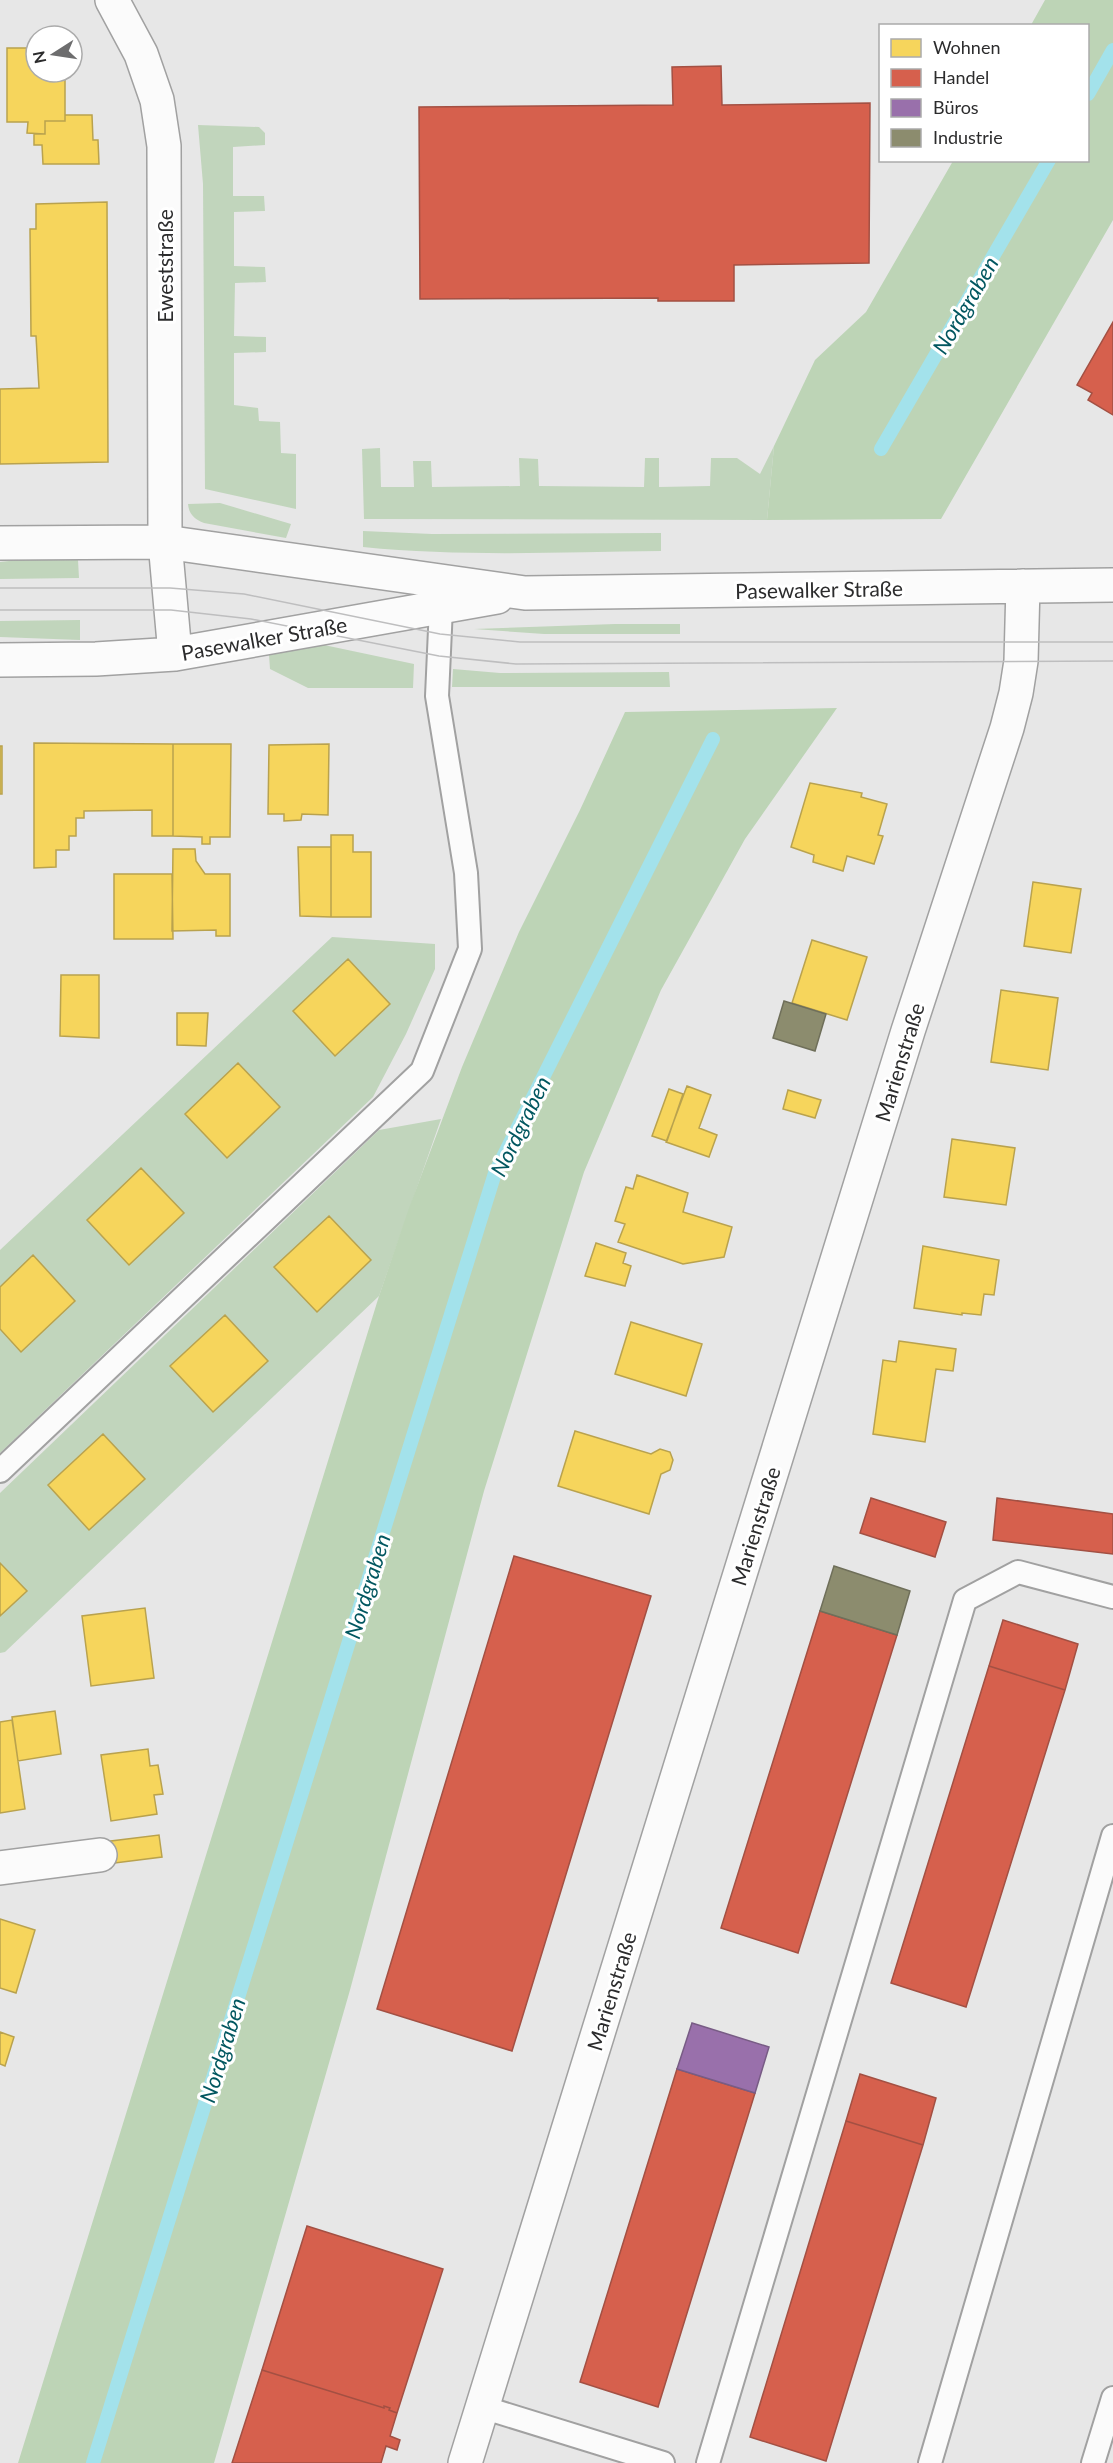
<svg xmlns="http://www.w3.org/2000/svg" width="1113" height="2463" font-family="Lato,sans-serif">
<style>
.green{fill:#c1d5bc}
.forest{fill:#bdd4b6}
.homes{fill:#f6d55c;stroke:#b9a24e;stroke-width:1.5}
.shops{fill:#d6604d;stroke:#a35043;stroke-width:1.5}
.offices{fill:#9970ab;stroke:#785c85;stroke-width:1.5}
.industry{fill:#8c8c6e;stroke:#6f6f5a;stroke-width:1.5}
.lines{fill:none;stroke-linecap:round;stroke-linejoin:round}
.stream{stroke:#a3e2eb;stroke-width:14}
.lane-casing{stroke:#a1a1a1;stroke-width:26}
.street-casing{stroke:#a1a1a1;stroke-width:36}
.secondary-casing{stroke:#a1a1a1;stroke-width:36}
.lane{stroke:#fbfbfb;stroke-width:22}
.street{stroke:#fbfbfb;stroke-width:33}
.secondary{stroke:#fbfbfb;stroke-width:33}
.tram{stroke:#bebebf;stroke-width:1.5}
.labels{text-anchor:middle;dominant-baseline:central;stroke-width:6;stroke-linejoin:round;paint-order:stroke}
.street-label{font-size:21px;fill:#2c2c2d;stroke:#fff}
.water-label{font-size:22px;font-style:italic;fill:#025760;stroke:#fff}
</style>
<rect width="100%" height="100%" fill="#e7e7e7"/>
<path class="green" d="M198,125l61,2 6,6v12l-32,2v49h31l1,15 -31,1v54l31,1 1,15 -31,1 -1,53 32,1v15l-32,1v52l24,3 1,13 21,1 1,31 15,1v55l-91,-20 -2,-305z
M774,446l-7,74 -403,-1 -2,-70 18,-1 1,39h33l-1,-26h18l1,26 88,-1 -1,-28 19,1 1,27 105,1 1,-29h14v29l51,-1 1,-28h26l23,16z
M220,503l71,21 -5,14 -82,-15c-10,-4 -15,-9 -16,-19z
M363,531l69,3 229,-1v18c-99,1 -199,6 -298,-4z
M18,560h60l1,18 -79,1v-17z
M80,620v20l-80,-3v-16z
M615,624h65v10h-136l-70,-5z
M324,645l90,19 -1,24h-105l-38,-19 -1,-14z
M453,669l47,4 169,-1 1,15h-218z
M332,937l103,7v25l-29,65 -33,63 -373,356v-203z
M441,1119l-62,177 -374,356 -5,1v-160l379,-363z"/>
<path class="forest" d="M1045,0h68v220l-172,299 -174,1 7,-74 41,-86 51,-48 87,-151 135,-1v-134l-57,-1z
M837,708l-92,131 -84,151 -77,182 -100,319 -134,499 -136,473h-196l361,-1167 30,-88 53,-141 57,-135 61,-122 45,-98z"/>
<path class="homes" d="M7,48h29v24h29v49h-20v13l-18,-1 1,-11h-21z
M65,115h27l1,25h5l1,24h-56l-1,-19h-8v-11h11v-13h20z
M107,202l1,260 -108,2v-75l39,-1 -3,-52h-5l-1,-107h6v-25z
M34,743l139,1v92h-21v-26l-68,1v7h-8v18h-7v14h-13v17l-22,1z
M173,744h58l-1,93h-20v7h-8v-7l-29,-1z
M329,744l-1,71 -26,-1 -1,6 -17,1v-7h-16l1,-69z
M0,746h2v48h-2z
M810,783l52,10 -1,4 26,7 -9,31 5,1 -9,28 -27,-8 -4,15 -30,-9 1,-7 -23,-8z
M331,835h22v17h18v65h-40z
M298,847h33v70l-31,-1z
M173,849h22l1,12 9,13h25v62h-14v-6l-44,1z
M114,874h58l1,65h-59z
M1033,882l48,7 -10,64 -47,-7z
M812,940l55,17 -20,63 -55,-17z
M348,959l42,45 -55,52 -42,-45z
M61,975h38v63l-39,-2z
M1001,990l57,8 -10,72 -57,-8z
M177,1013h31l-2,33 -29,-1z
M238,1063l42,44 -53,51 -42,-44z
M687,1086l24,9 -12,33 18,7 -8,22 -43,-15z
M669,1089l14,5 -16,47 -15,-5z
M788,1090l33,10 -6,18 -32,-9z
M952,1139l63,9 -9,57 -62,-8z
M141,1168l43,45 -55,52 -42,-45z
M637,1175l51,18 -5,19 49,15 -8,30 -41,7 -65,-22 7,-18 -10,-3 11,-34 7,2z
M329,1216l42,44 -54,52 -43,-45z
M596,1243l30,10 -3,10 8,3 -6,20 -40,-10z
M923,1246l76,14 -5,35 -10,-1 -3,21 -19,-2v2l-48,-7z
M33,1255l42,46 -54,51 -21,-23v-42z
M225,1315l43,46 -55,51 -43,-46z
M631,1322l71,22 -16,52 -71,-22z
M899,1341l57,8 -3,22 -17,-2 -11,73 -52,-8 10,-74 13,2z
M575,1431l76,23 9,-5 10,3 3,8 -3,10 -9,4 -12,40 -91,-28z
M103,1434l42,45 -56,51 -41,-45z
M0,1563l27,28 -27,25z
M145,1608l9,70 -63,8 -9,-70z
M55,1711l6,43 -43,7 -6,-44z
M12,1720l13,89 -25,4v-91z
M148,1749l2,17 8,-1 5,29 -9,1 3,19 -46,7 -10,-66z
M159,1835l3,22 -55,7 -4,-22z
M0,1919l35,11 -19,63 -16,-5z
M0,2032l14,5 -9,29 -5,-2z"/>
<path class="shops" d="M721,66l1,39 148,-2 -1,160 -135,2v36h-76v-3l-238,1 -1,-192 254,-2 -1,-38z
M1113,322v93l-25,-15 4,-7 -15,-8z
M871,1498l75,24 -11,35 -75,-24z
M997,1498l116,16v40l-120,-14z
M514,1556l137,40 -139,455 -135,-42z
M820,1611l77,24 -99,318 -77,-25z
M1003,1620l75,24 -13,46 -76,-24z
M989,1666l76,24 -99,317 -75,-24z
M677,2069l78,24 -97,314 -78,-25z
M860,2074l76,24 -13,47 -77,-24z
M846,2121l77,24 -97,316 -76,-24z
M307,2226l136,43 -46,144 -8,-3 1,-2 -6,-2v2l-122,-38z
M262,2370l122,38v-2l6,2 -1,2 8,3 -7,23 10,4 -3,10 -11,-4 -5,17h-149z"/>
<path class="offices" d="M692,2023l77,24 -14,46 -78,-24z"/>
<path class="industry" d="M784,1001l42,13 -11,37 -42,-13z
M834,1566l76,25 -13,44 -77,-24z"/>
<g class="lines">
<path class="stream" d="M1088,94l25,-44
M881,449l168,-289
M93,2463l402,-1290 218,-434"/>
<defs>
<path id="lane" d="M0,1471l422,-400 48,-122 -4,-76 -29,-177 4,-89
M482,2407l181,56
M708,2463l257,-863 53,-28 95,25
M930,2463l183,-627
M1093,2463l20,-65"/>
<path id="street" d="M112,0l29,54 16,46 7,46 1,396
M0,1868l100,-13"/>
<path id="secondary" d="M165,542l10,112
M0,543l165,-1 360,51 588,-8
M0,660l96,-1 79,-5 322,-57
M465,2463l443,-1432 99,-303 9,-35 5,-32 2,-75"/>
</defs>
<use href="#lane" class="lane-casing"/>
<use href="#street" class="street-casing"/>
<use href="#secondary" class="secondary-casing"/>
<use href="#lane" class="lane"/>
<use href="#street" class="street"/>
<use href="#secondary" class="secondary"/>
<path class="tram" d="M0,588h170l74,6 196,40 80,8h593
M0,610h171l80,9 188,37 77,8 597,-3"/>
</g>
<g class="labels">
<g class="street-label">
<text transform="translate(164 266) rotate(-90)">Eweststraße</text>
<text transform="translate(819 589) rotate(-1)">Pasewalker Straße</text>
<text transform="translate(264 638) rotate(-10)">Pasewalker Straße</text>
<text transform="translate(899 1062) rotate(-73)">Marienstraße</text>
<text transform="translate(755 1526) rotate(-73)">Marienstraße</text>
<text transform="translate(611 1991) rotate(-73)">Marienstraße</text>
</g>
<g class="water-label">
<text transform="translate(965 305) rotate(-60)">Nordgraben</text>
<text transform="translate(520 1126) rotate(-64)">Nordgraben</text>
<text transform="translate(367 1586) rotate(-73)">Nordgraben</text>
<text transform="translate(222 2050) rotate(-73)">Nordgraben</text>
</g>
</g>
<rect x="879" y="24" width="210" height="138" fill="#ffffff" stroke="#ababab" stroke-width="1.5"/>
<rect x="891" y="39" width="30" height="18" fill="#f6d55c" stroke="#ababab" stroke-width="1.5"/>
<text x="933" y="54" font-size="18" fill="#2c2c2d">Wohnen</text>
<rect x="891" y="69" width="30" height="18" fill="#d6604d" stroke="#ababab" stroke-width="1.5"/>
<text x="933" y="84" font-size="18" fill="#2c2c2d">Handel</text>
<rect x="891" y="99" width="30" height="18" fill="#9970ab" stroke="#ababab" stroke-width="1.5"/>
<text x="933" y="114" font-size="18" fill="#2c2c2d">Büros</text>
<rect x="891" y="129" width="30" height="18" fill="#8c8c6e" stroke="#ababab" stroke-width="1.5"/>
<text x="933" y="144" font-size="18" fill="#2c2c2d">Industrie</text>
<g transform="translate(54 54) rotate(258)"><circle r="28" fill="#ffffff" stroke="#ababab" stroke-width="1.5"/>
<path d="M0-4.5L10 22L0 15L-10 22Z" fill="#6d6d6e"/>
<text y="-9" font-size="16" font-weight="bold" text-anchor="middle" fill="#2c2c2d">N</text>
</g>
</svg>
